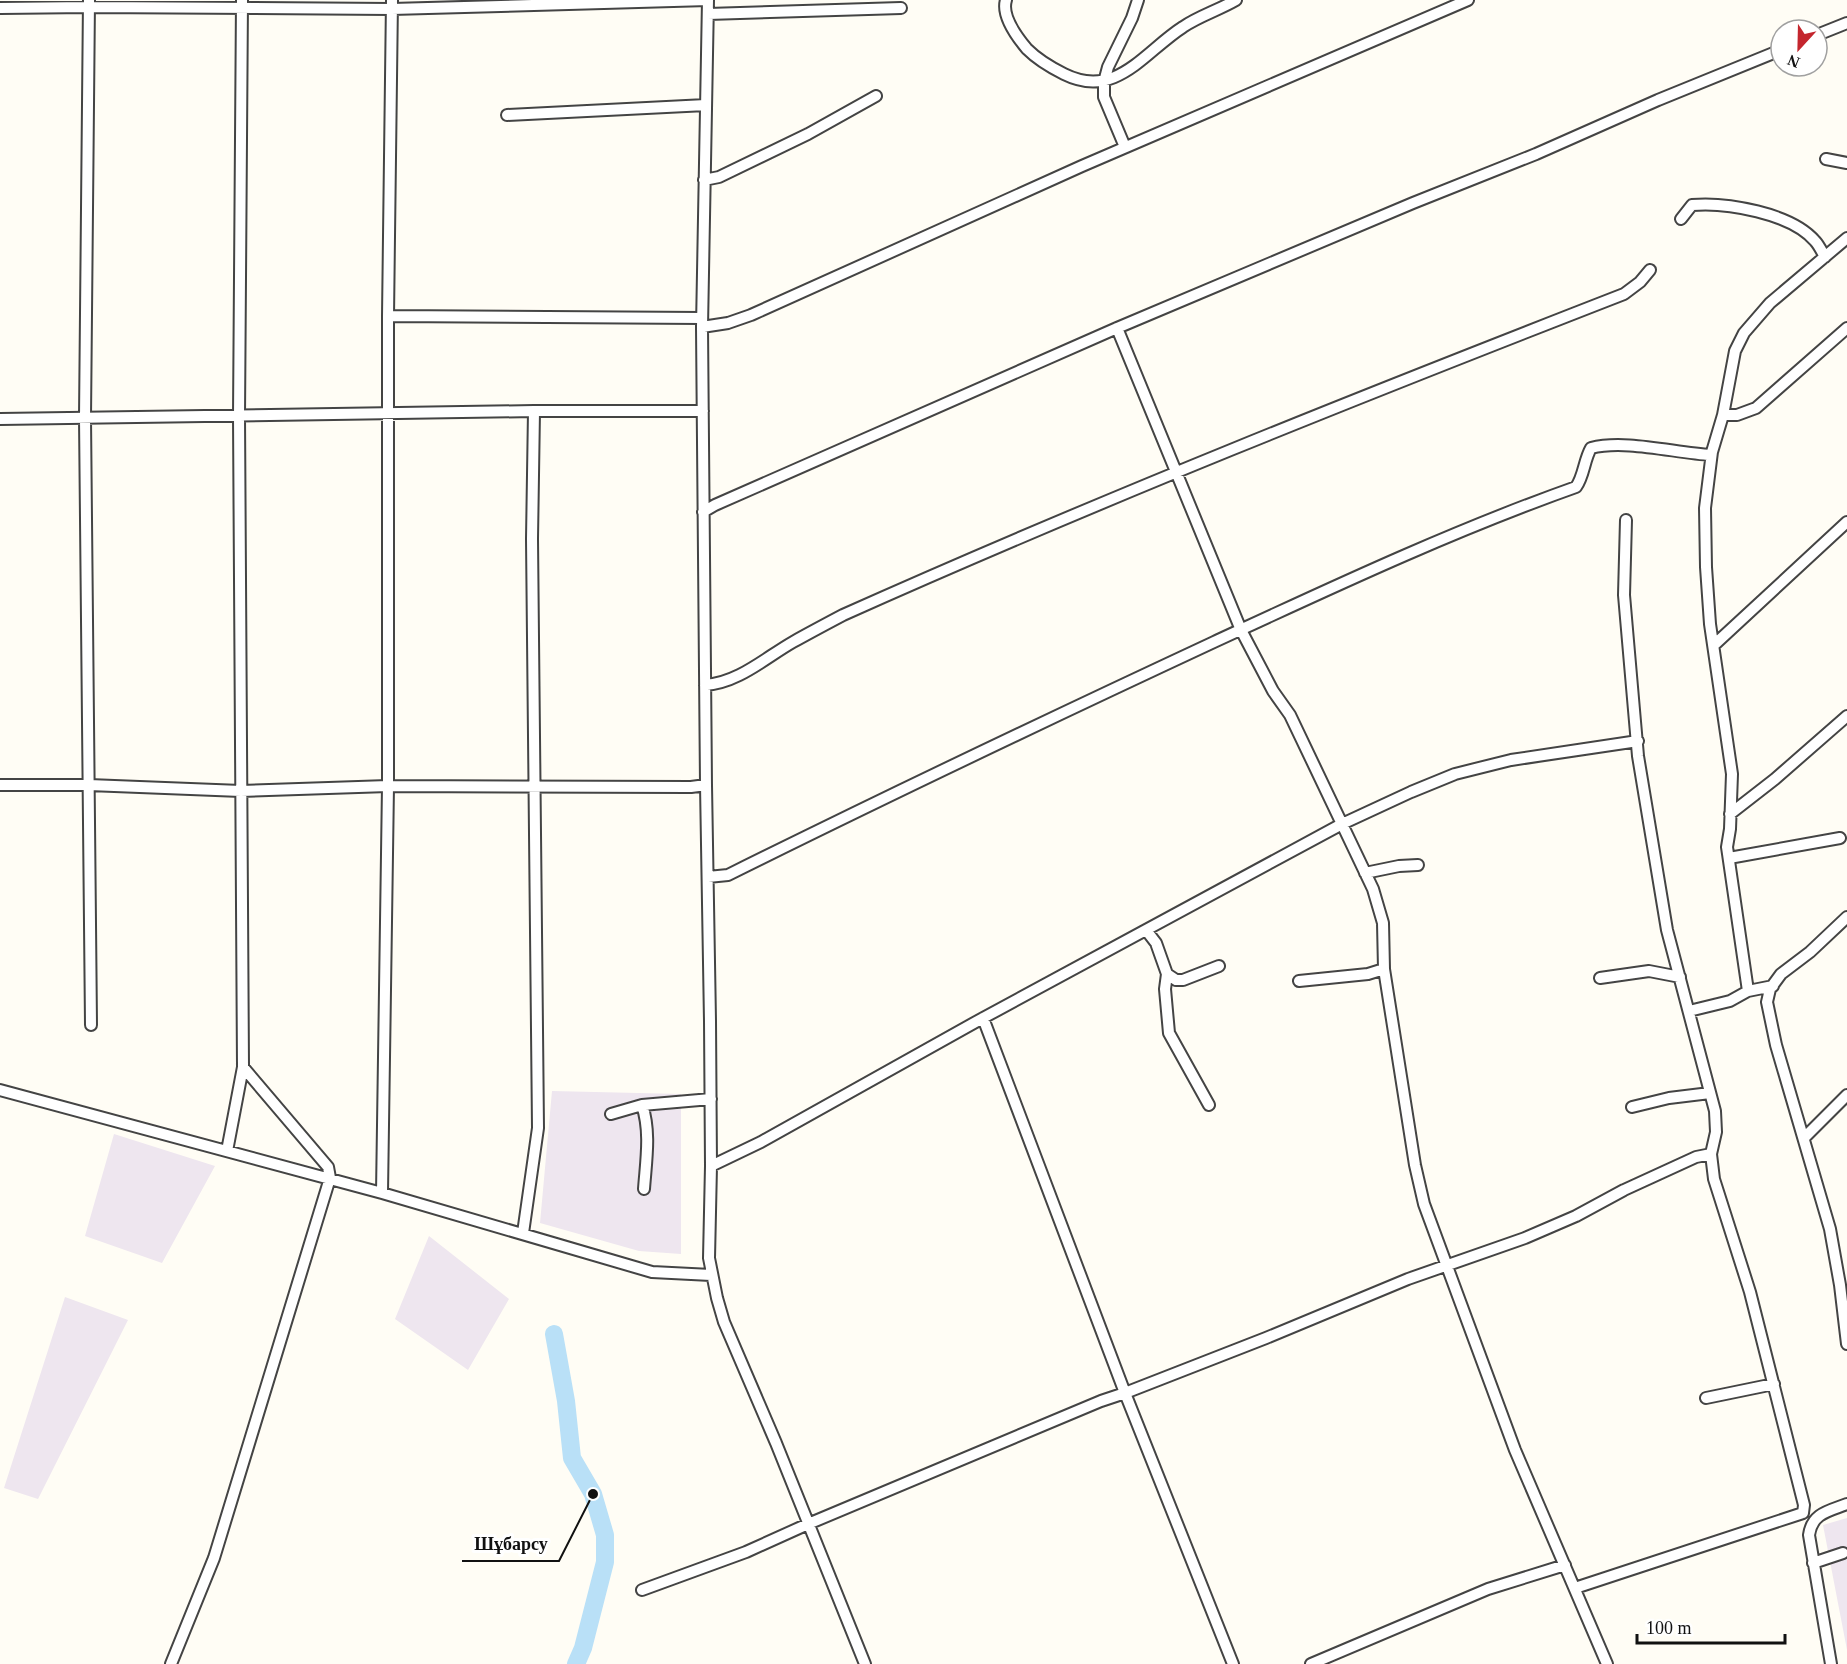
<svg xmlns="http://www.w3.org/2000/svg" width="1847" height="1664" font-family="'Times New Roman',serif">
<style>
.industrial{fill:#eee6ef}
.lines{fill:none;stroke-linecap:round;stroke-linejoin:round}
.river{stroke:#b9e0f7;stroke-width:18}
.minor-casing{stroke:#444;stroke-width:14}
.minor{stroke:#fff;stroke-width:10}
.leader{fill:none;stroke:#111;stroke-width:2}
.callout-dot{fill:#111;stroke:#fff;stroke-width:2}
.callout-label{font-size:18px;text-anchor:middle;font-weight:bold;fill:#111;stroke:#fff;stroke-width:6;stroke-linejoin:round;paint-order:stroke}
</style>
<rect width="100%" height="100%" fill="#fffdf5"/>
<path class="industrial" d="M552,1091l129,3v160l-42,-3 -99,-28z
M114,1134l101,32 -53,97 -77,-27z
M429,1236l80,63 -41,71 -73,-51z
M65,1297l63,23 -90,179 -34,-11z
M1847,1518v132l-24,-125z"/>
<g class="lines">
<path class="river" d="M554,1334l12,67 6,57 21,36 12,41v27l-22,86 -7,16"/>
<defs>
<path id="minor" d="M89,0l-4,418 6,607
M708,0l-6,327 4,458 4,236 1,145 -2,92 8,40 7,24 52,121 89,221
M1006,0c-5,16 11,37 21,49 11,11 23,18 37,25 52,26 80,-22 119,-47 16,-11 36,-17 53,-27
M0,8l89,-1 303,2 316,-9
M708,14l193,-6
M1817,35l30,-12
M507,115l199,-10
M1125,147l-21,-50v-15l4,-15 24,-49 6,-18
M1826,159l21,4
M704,180l15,-3 89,-43 68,-38
M1681,219l11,-14c34,-3 99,8 123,36 4,4 7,11 10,16
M388,316l314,2
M702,327l26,-4 23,-8 331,-149 386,-166
M1117,328l124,302 32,61 17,24 83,174 10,34 1,46 31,196 9,39 91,246 92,214
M1723,415h14l19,-7 91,-80
M0,419l534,-8h169
M703,512l12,-7 402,-177 296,-125 123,-49 122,-54 123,-50
M1626,520l-2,75 14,161 29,174 48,181 1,21 -5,22 3,25 36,113 54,213 -1,8
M1714,645l133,-123
M705,685c33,-2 60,-27 88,-43 16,-9 33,-18 50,-27 257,-115 519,-219 781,-321l16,-12 10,-12
M0,785h89l152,6 147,-5 303,1 15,-2
M1730,814l45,-35 72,-63
M1729,858l111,-20
M1365,873l34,-7 19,-1
M708,877l20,-2c161,-80 323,-157 486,-233 119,-55 238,-111 362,-155 8,-11 8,-27 15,-39 34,-9 84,5 120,7
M1847,917l-37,35 -29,22 -11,15 -3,13 9,43 54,184 10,56 7,59
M1146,930l10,13 11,31 9,6h7l36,-14
M1167,974l-2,15 4,44 40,72
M1600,978l49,-7 31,6
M1299,981l69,-7 16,-5
M1748,991l-21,-144 3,-18 2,-55 -22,-150 -4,-57 -1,-59 7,-56 11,-37 12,-64 9,-18 26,-30 77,-65
M1689,1011l41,-10 18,-10 25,-5
M983,1018l142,375 108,271
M0,1090l382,103 270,79 59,3
M642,1105c9,27 4,56 2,84
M1632,1107l37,-9 41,-5
M611,1114l31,-9 69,-6
M1804,1138l43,-43
M227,1151l16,-84 -4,-651 3,-416
M711,1166l50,-24 222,-124 359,-194 69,-32 44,-18 56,-14 127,-19
M382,1193l6,-407v-470l4,-316
M523,1233l15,-105 -6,-589 2,-128
M1706,1398l68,-14
M1813,1563l30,-10
M1575,1588l228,-75
M642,1590l104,-38 62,-28 293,-123 24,-8 141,-55 142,-59 117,-41 51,-22 48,-26 72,-33 15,-3
M171,1664l43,-106 116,-380 -2,-11 -85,-100
M1311,1664l177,-75 77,-24
M1831,1664l-22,-129c3,-22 20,-24 38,-31"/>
</defs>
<use href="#minor" class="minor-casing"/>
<use href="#minor" class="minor"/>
</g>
<path class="leader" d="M593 1494L559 1561H462"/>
<circle class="callout-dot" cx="593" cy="1494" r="6"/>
<g class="callout-label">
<text x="511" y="1550">Шұбарсу</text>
</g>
<g transform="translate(1799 48) rotate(202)"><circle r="28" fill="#ffffff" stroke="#a0a0a0" stroke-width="1.5"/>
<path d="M0-4.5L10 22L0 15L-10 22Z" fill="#c4262e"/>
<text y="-9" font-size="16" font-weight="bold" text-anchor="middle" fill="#111111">N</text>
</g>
<path d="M1637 1634v9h148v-9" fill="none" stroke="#111111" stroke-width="3"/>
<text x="1646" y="1634" font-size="18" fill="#111111" stroke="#ffffff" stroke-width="4.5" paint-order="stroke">100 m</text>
</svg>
